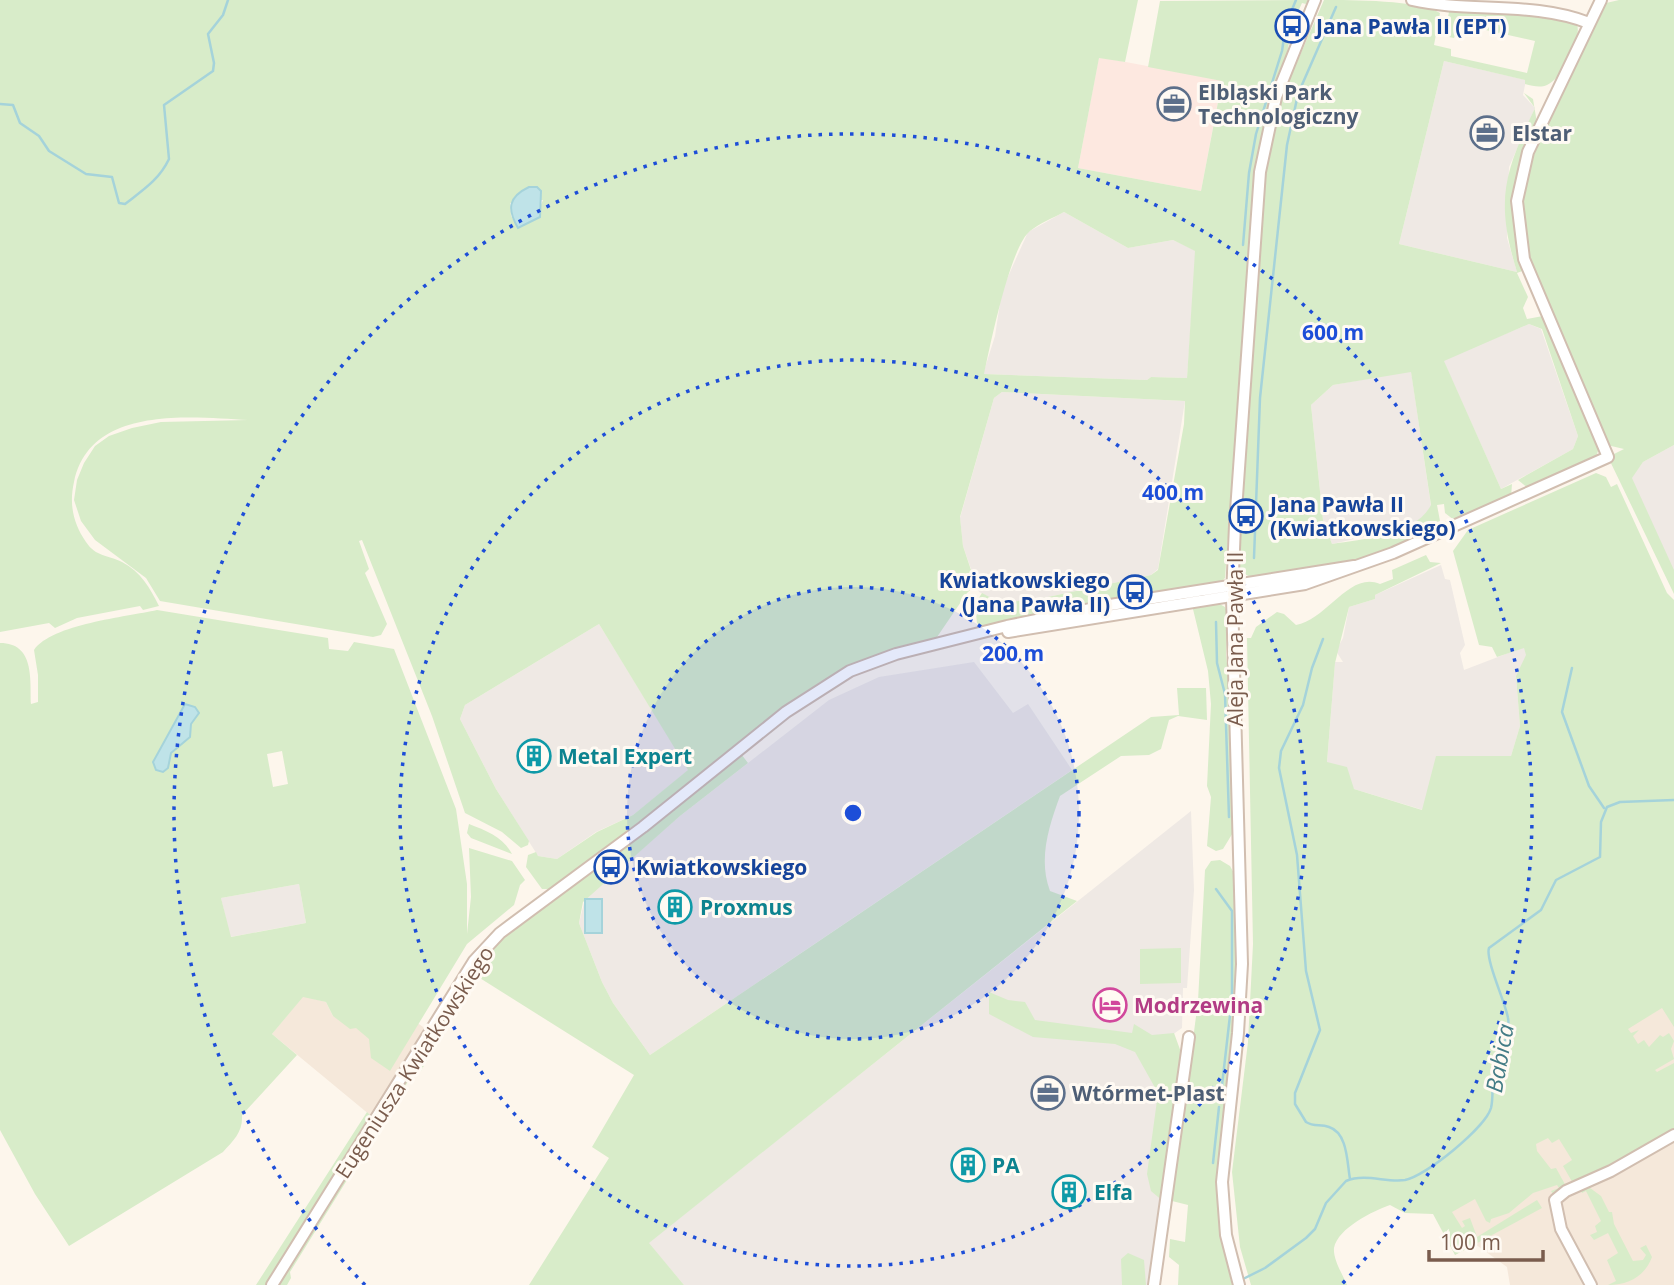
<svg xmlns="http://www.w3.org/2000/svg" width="1674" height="1285" font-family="'Open Sans',sans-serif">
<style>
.residential{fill:#f5e8da}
.commercial{fill:#fde8e0}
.industrial{fill:#efe9e4}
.green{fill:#d8ecc9;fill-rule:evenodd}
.water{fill:#bfe3e8;stroke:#a5d3da;stroke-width:2}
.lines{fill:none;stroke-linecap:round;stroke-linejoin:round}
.stream{stroke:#a5d3da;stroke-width:2.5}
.minor-casing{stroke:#d1beb0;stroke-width:14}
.minor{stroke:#fff;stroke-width:10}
.ring{fill:none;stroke:#1d4ed8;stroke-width:3.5;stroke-dasharray:3.5 7}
.labels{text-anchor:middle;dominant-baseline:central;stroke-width:6;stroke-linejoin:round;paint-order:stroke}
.transit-label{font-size:21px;font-weight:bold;fill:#164399;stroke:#fffaf3;text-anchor:start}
.service-label{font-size:21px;font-weight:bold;fill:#4e5e75;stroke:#fffaf3;text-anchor:start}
.street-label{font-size:21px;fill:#7a5c4d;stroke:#fffaf3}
.culture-label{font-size:21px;font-weight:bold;fill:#0d838f;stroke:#fffaf3;text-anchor:start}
.hotel-label{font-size:21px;font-weight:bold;fill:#b23c85;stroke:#fffaf3;text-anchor:start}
.water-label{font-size:23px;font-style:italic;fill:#437c86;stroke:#fffaf3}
.centre{fill:#1d4ed8;stroke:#fffaf3;stroke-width:3.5}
.ring-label{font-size:21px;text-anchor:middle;font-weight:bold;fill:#1d4ed8;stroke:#fffaf3;stroke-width:6;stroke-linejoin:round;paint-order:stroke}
</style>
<rect width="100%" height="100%" fill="#fdf6ec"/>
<path class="residential" d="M1674,842v443h-164l-3,-18 -32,-23 -20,11 -15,-47z
M303,996l23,6 7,14 65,-7 32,23 -54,88 -104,-86z"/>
<path class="commercial" d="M1099,57l123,23 -21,111 -123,-23z"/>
<path class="industrial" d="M1444,61l82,19 -3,15 12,13 -26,59 -2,71 10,34 -118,-28z
M1064,212l64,36 45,-8 23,11 -9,127 -36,-1 -4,3 -164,-6 12,-38 7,-46 26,-58z
M1529,324l12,5 37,107 -5,13 -72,40 -58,-129z
M1411,371l20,135 -7,12 -29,12 -63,14 -9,-24 -12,-115 22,-20z
M1002,392l183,9 -27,168 -7,6 -108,23 -42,5 -22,-11 -16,-46 -3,-28 34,-120z
M1674,445v125h-1l-42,-92 12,-16z
M1441,565l4,14 5,1 15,65 -5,8 4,17 60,-23 3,9 -11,20 4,50 -9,30h-74l-14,54 -69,-21 -27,-26 8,-101h8l-7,-11 7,-13 6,-31 26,-8v-4z
M599,624l90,146 -56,45 -37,17 -39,27 -19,-3 -42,-67 -36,-70 5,-14z
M974,662l39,51 15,-9 44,66 -422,285 -37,-52 -11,-21 -23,-59 6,-24 95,-83 149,-116 50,-23z
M1191,811l3,79 -7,98h-4l-1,40 -10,7 -8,167 -13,83h-467l-36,-42z
M299,884l7,39 -76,14 -9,-39z"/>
<path class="green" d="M0,0h1138l-13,62 -26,-4 -21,110 123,23 21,-110 -74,-14 12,-66 148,-1 -2,4 -4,-1 -11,24 -3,22 -20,60 -13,62 -30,407 -7,7 -93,12 -140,31 -8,-5 -2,-19 7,-11 19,10 42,-5 108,-23 7,-5 26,-146 1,-23 -183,-9 -8,6 -34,119 3,29 13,39 -9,8 -32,47 -45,10 -70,32 -268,207h-10l-16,-22 2,-12 8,-3 2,4 19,3 40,-27 36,-17 55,-45 -89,-146 -134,81 -5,14 36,70 33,52 -1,4 -7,3 -19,-16 -37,-19 -33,-97 -70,-176 -3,1 10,28 -4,4 22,51 -6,11 -8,2 -213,-36 -14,-23 -51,-38 -14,-19 -7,-21 3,-20 7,-17 11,-17 14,-10 23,-8 29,-6 87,-2c-58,-3 -158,-15 -174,62 -5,22 -1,41 12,60 10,15 22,13 36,20 19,10 28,26 37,44l-16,4 -3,-4 -63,12 -22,10 -6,-5 -49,9zM543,200l-8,20 -17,7 -7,-11 -1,-13zM1064,212l64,36 45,-8 22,11 -8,127 -36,-1 -4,3 -163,-6c6,-28 26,-127 46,-143 10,-8 23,-13 34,-19z
M1324,0c27,0 96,0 116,13l-6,32 17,4v7l76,17 8,-32 -76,-17 -5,14 -10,-2 5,-24 4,-2 62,3 62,11c5,17 -14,54 -30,61 -7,3 -14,1 -22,-1v-4l-81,-19 -45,183 118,28c-22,-71 -13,-99 18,-164l-11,-15 9,6 4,24c-21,51 -34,93 -12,147l-8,3 11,24 -5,11 4,11 16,-3 56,132 -3,9 -68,31 -10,-8 55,-31 5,-13 -36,-107 -13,-5 -85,37 57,128 11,-5 -1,13 -57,23 -9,-7 -1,-9 -7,1 3,16 -4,7 -68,30 -115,20 -13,-6c-9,-24 5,-55 2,-81l22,-316 14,-69zM1411,372l20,133c-15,30 -68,34 -99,39l-9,-24 -12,-115 22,-20z
M1619,0h55v445l-31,17 -11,16 42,92v24l-66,-137 16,-8 -17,-4 -82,-197 -5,-41 5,-38 77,-165z
M1596,473l10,4 5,10 6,-3 50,109 7,7v427l-12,-19 -34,21 3,4 8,-3 -6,6 5,8 6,-4 5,7 11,-12 3,2 6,-4 5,8 -3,8 3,10 -19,11 2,2 17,-9v66l-2,4 -98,52 -11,-19 9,-6 -13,-21 -7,4 -4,-5 -12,6 1,7 14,18 5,-1 11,20 -14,6 -2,-3 8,-3 -2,-3 -24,8 -24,20 -18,6 -1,4 -4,-2 -11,-22 -23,13 10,16 3,-2 -3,-5 8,-3 7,19 60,-37 5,8 -87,47 -22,-41 -28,-1 -15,-8c-17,6 -52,23 -56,43 -1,12 9,27 13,37h-96l-11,-38 -8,-75 16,-130 5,-98 -6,-306h4l5,-11 21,-15 7,2 12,11c31,-5 53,-54 84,-41l13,-5 -1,-9 34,-15 4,7 11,1 -66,32v4l-26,8 -14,56 -8,99 20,5 7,22 68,21 14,-54h75l9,-30 -4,-50 10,-21 -2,-7 -27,9 -5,-10 -13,-2 -26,-94 15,-21z
M1216,602l9,5 3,7 -2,41 4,34 4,142 -11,18 -7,2 -9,-5 4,-49 -4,-11 4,-82 -3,-33 -16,-66z
M157,610l171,28 1,11 19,2 6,-9 40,7 62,160 11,75v50l4,-37 -2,-49 43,13 13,19 -5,5 -6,20 -47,39 -77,127 -19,-13 -2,-19 -13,-11 -6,1 -17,-13 -7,-14 -23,-5 -31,37 25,21 -55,60c1,17 -8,25 -19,37l-154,94 -34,-52 -35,-64v-487c35,0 30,37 31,61l7,-2v-27l-4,-25c18,-26 92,-33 123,-40zM282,751l6,33 -15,3 -6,-33zM299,884l7,39 -75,14 -10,-39z
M1177,688h29l1,32 -29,-4 -9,4 -8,29 -12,6 -28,1 -61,40c-11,30 -22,63 -10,95l27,10 -428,342 35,42h-155l80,-127 -17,-11 42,-72 -159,-100 -50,80 2,5 -6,11 -7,1 -124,200 1,6 -4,7h-31l111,-173 8,8 112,-174 251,-196 10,13 -68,53 -97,86 -4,21 23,59 11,21 37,52 501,-338 28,-2z
M469,824c18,7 34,13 43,30l-41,-16 -4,-5z
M1220,860l10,6 5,9 1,54 -2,93 -17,153 2,52 13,58h-54l1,-20 -10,-8 1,-18 15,3 3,-37 -16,-4 26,-200 7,-131 6,-9z
M1181,948v35l-41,1v-35z
M989,992l19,8 17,2 10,18 97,13 2,-9 18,11 22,-2 8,22 -18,147 -13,-11 -4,-17 11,-81 -23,-41 -20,-8 -82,-7 -44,-23z
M1586,1185l15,11 8,16h3l2,12 19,37 10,-1 3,-5 -6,-7 6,-3 6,12c-7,19 -23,28 -44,28l8,-4 -9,-21 11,-7 -10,-20 -14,7 -4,-5 7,-3 -2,-6 6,-5 -15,-30 -4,2 -3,-5z
M1128,1253l16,7 2,25h-24l-1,-26z"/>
<path class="water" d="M529,187h8l4,4 -1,26 -22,11c-11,-19 -10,-31 11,-41z
M185,704l10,3 4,6 -8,11 -1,13 -19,16 -3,15 -5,4 -7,-2 -3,-8z
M585,899h17v34h-17z"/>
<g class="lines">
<path class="stream" d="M0,104l13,1 7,18 19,13 10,15 37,23 26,3 7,26 6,1c18,-14 34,-24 44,-45l-5,-54 49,-34 1,-8 -6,-29 15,-19 5,-15
M1243,245l6,-72 7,-39 26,-83 4,-27 10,-24
M1254,558l6,-160 27,-253 11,-51 38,-87
M1216,622l1,41 8,31 4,123
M1323,639l-11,29 -9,37 -22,46 -2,17 18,87 9,116 14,59 -25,63v11l11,18c8,5 14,2 23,5 19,6 18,36 21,52
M1572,668l-10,44 27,74 15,22
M1216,889l16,22v87l-11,96
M1213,1163l6,-56
M1241,1280l24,-12 41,-30 9,-9 11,-26 20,-22c20,-8 40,2 59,-1 21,-4 80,-52 86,-72 3,-12 0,-26 3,-38 5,-15 17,-36 14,-52 -2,-14 -23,-59 -19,-70l52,-38 15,-30 44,-23 1,-35 6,-15 13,-5 54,-2"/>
<defs>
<path id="minor" d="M1412,0c57,13 121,1 177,23
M1008,632l297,-48 88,-31 215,-96 -84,-198 -7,-58 11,-49 73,-152
M272,1285l202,-324 26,-28 143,-106 143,-115 64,-41 46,-17 111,-28 103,-21 244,-39
M1154,1285l35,-248
M1239,1285l-13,-50 -4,-53 16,-149 4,-69 -10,-367 3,-72 25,-353 16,-75 39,-97
M1591,1285l-30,-56 -6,-29 11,-9 45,-20 63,-36"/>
</defs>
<use href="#minor" class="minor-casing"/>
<use href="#minor" class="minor"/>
</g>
<circle cx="853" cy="813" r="226" fill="#1d4ed8" fill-opacity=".12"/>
<g class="ring">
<circle cx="853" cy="813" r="226"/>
<circle cx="853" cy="813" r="453"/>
<path d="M365 1285A679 679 0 1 1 1341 1285"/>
</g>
<defs>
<symbol id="bus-ring" viewBox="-11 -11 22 22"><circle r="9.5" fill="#fffaf3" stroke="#1a4fb4" stroke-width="1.5"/><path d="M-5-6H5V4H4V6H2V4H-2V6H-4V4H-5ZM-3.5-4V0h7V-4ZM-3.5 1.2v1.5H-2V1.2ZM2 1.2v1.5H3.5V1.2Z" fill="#1a4fb4"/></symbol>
<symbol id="office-ring" viewBox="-11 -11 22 22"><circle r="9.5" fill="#fffaf3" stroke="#5c6f8a" stroke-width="1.5"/><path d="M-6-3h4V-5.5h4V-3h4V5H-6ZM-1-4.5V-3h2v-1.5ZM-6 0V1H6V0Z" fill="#5c6f8a"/></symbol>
<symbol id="building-ring" viewBox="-11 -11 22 22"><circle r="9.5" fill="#fffaf3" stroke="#0f9aa8" stroke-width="1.5"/><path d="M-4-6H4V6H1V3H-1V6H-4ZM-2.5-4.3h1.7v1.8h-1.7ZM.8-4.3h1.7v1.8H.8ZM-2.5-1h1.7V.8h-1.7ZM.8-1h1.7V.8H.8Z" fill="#0f9aa8"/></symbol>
<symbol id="hotel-ring" viewBox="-11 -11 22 22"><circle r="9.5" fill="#fffaf3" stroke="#d1479c" stroke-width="1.5"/><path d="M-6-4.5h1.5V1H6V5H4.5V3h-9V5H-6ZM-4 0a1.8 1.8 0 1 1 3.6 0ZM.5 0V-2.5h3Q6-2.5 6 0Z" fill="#d1479c"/></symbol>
</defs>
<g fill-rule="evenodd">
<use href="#bus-ring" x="1273" y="7" width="38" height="38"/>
<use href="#office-ring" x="1155" y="85" width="38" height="38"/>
<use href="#office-ring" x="1468" y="114" width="38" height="38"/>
<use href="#bus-ring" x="1227" y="497" width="38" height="38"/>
<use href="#bus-ring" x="1116" y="573" width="38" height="38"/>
<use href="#building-ring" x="515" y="737" width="38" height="38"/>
<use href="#bus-ring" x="592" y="848" width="38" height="38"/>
<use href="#building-ring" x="656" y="888" width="38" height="38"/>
<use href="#hotel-ring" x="1091" y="986" width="38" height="38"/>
<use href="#office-ring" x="1029" y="1074" width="38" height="38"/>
<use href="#building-ring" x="949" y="1146" width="38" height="38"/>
<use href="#building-ring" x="1050" y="1173" width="38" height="38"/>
</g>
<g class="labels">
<g class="transit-label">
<text x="1316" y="26">Jana Pawła II (EPT)</text>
<text x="1270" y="504">Jana Pawła II<tspan x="1270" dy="24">(Kwiatkowskiego)</tspan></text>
<text x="1110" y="580" text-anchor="end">Kwiatkowskiego<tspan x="1110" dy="24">(Jana Pawła II)</tspan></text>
<text x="636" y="867">Kwiatkowskiego</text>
</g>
<g class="service-label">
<text x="1198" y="92">Elbląski Park<tspan x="1198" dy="24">Technologiczny</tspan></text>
<text x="1512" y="133">Elstar</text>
<text x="1072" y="1093">Wtórmet-Plast</text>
</g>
<g class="street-label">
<text transform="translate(1235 639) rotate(-90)">Aleja Jana Pawła II</text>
<text transform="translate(414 1062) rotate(-57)">Eugeniusza Kwiatkowskiego</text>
</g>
<g class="culture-label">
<text x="558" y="756">Metal Expert</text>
<text x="700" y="907">Proxmus</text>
<text x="992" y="1165">PA</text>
<text x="1094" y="1192">Elfa</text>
</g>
<g class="hotel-label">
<text x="1134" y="1005">Modrzewina</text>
</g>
<g class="water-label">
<text transform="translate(1499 1058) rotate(-80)">Babica</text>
</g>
</g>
<circle cx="853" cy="813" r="10" class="centre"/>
<g class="ring-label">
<text x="1333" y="340">600 m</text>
<text x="1173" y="500">400 m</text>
<text x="1013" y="661">200 m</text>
</g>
<path d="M1429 1250v10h114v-10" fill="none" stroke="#7a5c4d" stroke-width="3.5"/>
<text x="1440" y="1250" font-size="21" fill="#7a5c4d" stroke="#fffaf3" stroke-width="5" paint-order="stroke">100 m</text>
</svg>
